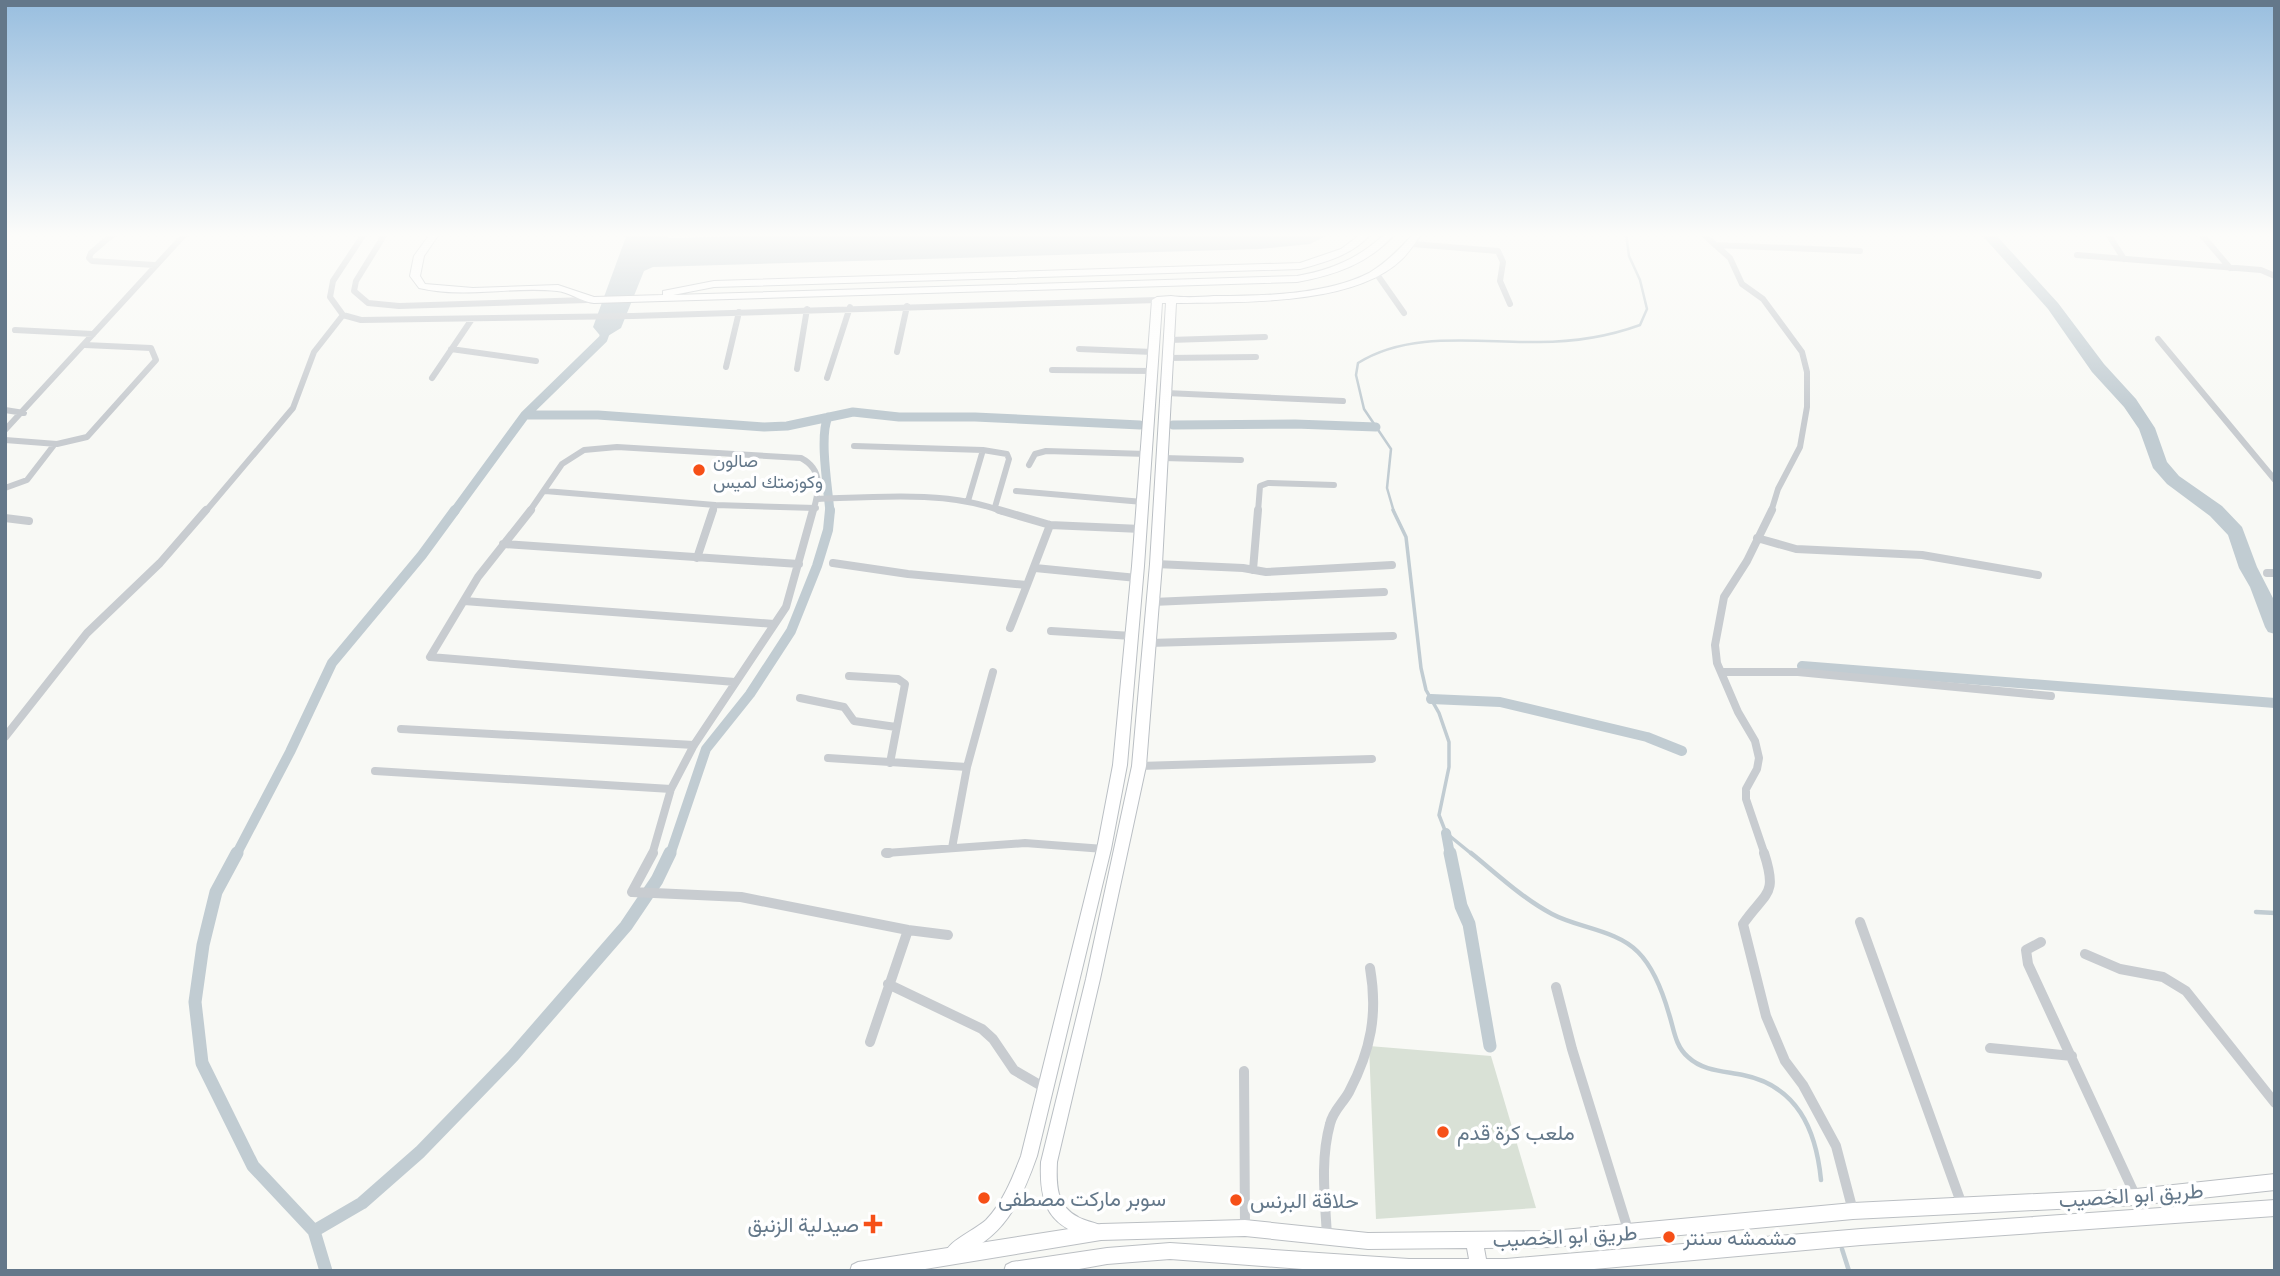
<svg xmlns="http://www.w3.org/2000/svg" width="2280" height="1276" font-family="'Archivo Narrow',Vazirmatn,sans-serif">
<style>
.green{fill:#d9e1d6}
.water{fill:#c1ccd2}
.lines{fill:none;stroke-linecap:round;stroke-linejoin:round}
.stream-far2{stroke:#c1ccd2;stroke-width:2.5}
.stream-far1{stroke:#c1ccd2;stroke-width:3.5}
.stream{stroke:#c1ccd2;stroke-width:4.5}
.canal-far2{stroke:#c1ccd2;stroke-width:9}
.canal-far1{stroke:#c1ccd2;stroke-width:10}
.canal{stroke:#c1ccd2;stroke-width:13}
.river{fill:#c1ccd2;fill-rule:evenodd}
.secondary-casing{stroke:#babfc4;stroke-width:2}
.primary-casing{stroke:#bbbfc3;stroke-width:2}
.minor-far2{stroke:#c8ccd0;stroke-width:6}
.minor-far1{stroke:#c8ccd0;stroke-width:8}
.minor{stroke:#c8ccd0;stroke-width:10}
.secondary{fill:#fff;fill-rule:evenodd}
.primary{fill:#fff;fill-rule:evenodd}
.poi-dot{fill:#f65018;stroke:#fff;stroke-width:2.5}
.labels{text-anchor:middle;dominant-baseline:central;stroke-width:7;stroke-linejoin:round;paint-order:stroke}
.poi-label{font-size:18px;fill:#64788a;stroke:#fff;text-anchor:start}
.near-poi-label{font-size:21px;fill:#64788a;stroke:#fff;text-anchor:start}
.near-street-label{font-size:21px;fill:#64788a;stroke:#fff}
</style>
<rect width="100%" height="100%" fill="#f8f9f5"/>
<path class="green" d="M1369,1046l122,10 45,152 -160,11z"/>
<path class="water" d="M627,234h34l9,4 149,-4h511l-20,10 -51,5 -606,18 -9,4 -23,57 -18,11 -10,-12z"/>
<g class="lines">
<path class="stream-far2" d="M1394,512l-7,-24 4,-39 -27,-40 -8,-34 2,-12c52,-33 122,-20 181,-21 35,0 68,-5 101,-17l7,-16 -7,-29 -11,-24 -3,-22"/>
<path class="stream-far1" d="M1393,510l13,27 15,131 5,22 13,23 10,29v25l-10,48 7,18 27,22"/>
<path class="stream" d="M1471,853c26,21 51,45 81,61 26,14 65,16 86,38 16,16 25,41 31,62 5,15 6,32 19,43 15,14 35,14 55,18 54,11 73,54 78,105
M2256,912l19,1
M1842,1249l7,22"/>
<path class="canal-far2" d="M525,415h73l166,12 23,-1 66,-14 46,5h76l165,8
M828,417c-9,19 0,72 2,95
M1173,425l122,-1 81,3
M454,512l71,-97 78,-76 5,-14"/>
<path class="canal-far1" d="M1802,666l473,37
M1431,699l69,3 147,35 35,14
M1446,833l4,22
M236,855l54,-103 42,-89 90,-108 33,-45
M670,855l36,-106 44,-55 41,-63 26,-65 11,-36 2,-20"/>
<path class="canal" d="M237,853l-21,39 -13,53 -8,57 7,61 51,103 61,65 12,40
M1450,853l11,53 8,18 21,122
M314,1231l48,-28 58,-51 93,-96 113,-130 31,-46 13,-27"/>
<path class="river" d="M1981,234h14l63,69 46,61 32,35 19,29 12,34 12,14 43,30 20,21 15,40 18,35v32l-7,-2 -3,-5 -15,-40 -11,-19 -11,-33 -18,-19 -43,-32 -14,-16 -14,-39 -15,-22 -32,-35 -44,-63z"/>
<defs>
<path id="secondary" d="M430,234h9l-15,22 -4,20 5,8 48,4 85,-3 36,12 69,-2v-4l51,-10 586,-18 41,-14 20,-15h10c-19,21 -45,28 -71,35l-586,18 -41,8 624,-19c35,-6 62,-18 88,-42h10c-27,30 -60,41 -98,48l-703,21c-13,-1 -24,-11 -37,-12 -47,-5 -91,8 -138,-3l-9,-12 4,-20z
M1413,234h9c-7,8 -13,19 -21,26 -48,46 -162,42 -225,43l-14,261 -16,202 -46,213 -43,183c-1,22 -1,44 21,55 7,4 15,5 22,8l2,6 -2,6 -6,2c-44,-12 -55,-32 -53,-77l45,-183 46,-213 18,-202 16,-261h-4l-18,263 -17,199 -16,84 -74,307c-17,48 -33,82 -82,102l-6,-2 -2,-6c3,-9 29,-21 39,-30 17,-18 26,-41 35,-64l76,-307 16,-84 19,-199 20,-266 5,-3 14,-1c14,2 29,1 43,0 48,0 112,-1 155,-23 18,-11 30,-23 44,-39z"/>
<path id="primary" d="M2275,1174v16l-139,15 -283,14 -301,28 -68,1 2,11h20l355,-30 414,-29v16l-414,29 -289,26h-244l-158,-12 -63,5 -39,7h-64l2,-6 6,-3 95,-14 63,-5 239,16h60l-2,-11 -99,1 -123,-13 -144,4 -188,31h-63l2,-6 6,-3 243,-38 144,-4 123,13 184,-2 301,-28 283,-14z"/>
</defs>
<use href="#secondary" class="secondary-casing"/>
<use href="#primary" class="primary-casing"/>
<path class="minor-far2" d="M113,234l-22,19 -2,5 3,3 62,4
M364,234l-31,47 -3,16 13,18 18,5 272,-4 524,-16
M385,234l-29,47 -2,10 14,12 31,3 188,-6
M1703,234l27,24 12,26 21,15 39,53 5,20v35l-7,40 -22,42 -7,23
M2108,234l16,25
M2201,234l29,34
M1412,244l86,7 5,11 -3,19 10,23
M1715,245l145,6
M2077,255l184,15 14,6
M1376,273l28,40
M15,330l78,4
M2158,339l117,141
M1169,340l96,-3
M451,349l85,12
M1079,349l74,3
M897,352l10,-46
M1167,358l89,-1
M726,367l13,-55
M797,369l10,-60
M1052,370l100,1
M432,378l40,-59
M827,378l23,-71
M1166,393l177,8
M5,410l19,3
M5,430l180,-196
M5,440l52,4 30,-7 69,-77 -5,-12 -66,-3
M854,446l129,4 -15,51
M983,450l24,4 2,5 -14,48
M1163,458l78,2
M1029,465l6,-11 11,-3 101,3
M5,488l22,-8 27,-35
M545,491l170,14 101,3
M1016,491l127,11
M818,499c55,-2 134,-9 185,13
M205,512l88,-104 21,-56 29,-37
M529,512l33,-48 22,-14 33,-3 184,11c23,12 18,33 12,54
M713,512l2,-7
M1258,512l2,-26 8,-3 66,2"/>
<path class="minor-far1" d="M531,510l-53,67 -48,80 305,25
M999,510l51,15 91,4
M5,518l24,3
M1757,538l39,11 126,6 116,20
M503,544l296,20
M697,558l16,-48
M833,563l75,11 119,11 23,-60
M1156,564l87,4 23,4 126,-7
M1035,568l102,10
M1253,570l5,-60
M2267,573h8
M464,601l310,23
M1153,602l231,-10
M1010,628l17,-43
M1051,631l81,5
M1149,643l244,-7
M1721,672h77l253,24
M849,676l49,3 7,5 -15,79
M800,698l44,9 10,14 42,6
M401,729l293,16
M5,737l82,-104 73,-70 46,-53
M828,758l139,9
M1139,766l233,-7
M375,771l296,18
M952,848l15,-81 26,-95
M886,853l139,-10 79,6
M652,855l19,-66 23,-44 92,-138 27,-97
M1765,855l-19,-56v-10l11,-20 2,-11 -4,-17 -17,-29 -21,-49 -2,-18 9,-48 23,-36 25,-51"/>
<path class="minor" d="M653,853l-21,39 109,5 167,33 40,5
M886,853h3
M1764,853c14,43 2,38 -21,71l23,92 19,45 18,24 33,61 17,65
M1860,922l102,283
M2041,942l-15,8 2,14 108,233
M2085,954l35,15 43,8 23,14 89,112
M888,984l94,45 11,10 21,31 31,18
M1556,987l16,62 57,184
M870,1042l38,-112
M1990,1048l82,8
M1244,1071l1,157
M1327,1236c-2,-37 -7,-76 3,-112 3,-13 13,-21 19,-32 22,-42 29,-78 21,-124"/>
<use href="#secondary" class="secondary"/>
<use href="#primary" class="primary"/>
</g>
<linearGradient id="sky" x2="0" y2="1"><stop stop-color="#98bedf"/><stop offset="0.57" stop-color="#fcfcfa"/><stop offset="1" stop-color="#fcfcfa" stop-opacity="0"/></linearGradient>
<rect width="2280" height="412" fill="url(#sky)"/>
<g class="poi-dot">
<circle cx="699" cy="470" r="7"/>
<circle cx="1443" cy="1132" r="7"/>
<circle cx="984" cy="1198" r="7"/>
<circle cx="1236" cy="1200" r="7"/>
<path d="M869.5 1213.5h7v7h7v7h-7v7h-7v-7h-7v-7h7z"/>
<circle cx="1669" cy="1237" r="7"/>
</g>
<g class="labels">
<g class="poi-label">
<text x="713" y="460">صالون<tspan x="713" dy="21">وكوزمتك لميس</tspan></text>
</g>
<g class="near-poi-label">
<text x="1457" y="1132">ملعب كرة قدم</text>
<text x="998" y="1198">سوبر ماركت مصطفى</text>
<text x="1250" y="1200">حلاقة البرنس</text>
<text x="859" y="1224" text-anchor="end">صيدلية الزنبق</text>
<text x="1683" y="1237">مشمشه سنتر</text>
</g>
<g class="near-street-label">
<text transform="translate(2131 1195) rotate(-4)">طريق ابو الخصيب</text>
<text transform="translate(1565 1236) rotate(-3)">طريق ابو الخصيب</text>
</g>
</g>
<rect width="2280" height="1276" fill="none" stroke="#64788a" stroke-width="14"/>
</svg>
